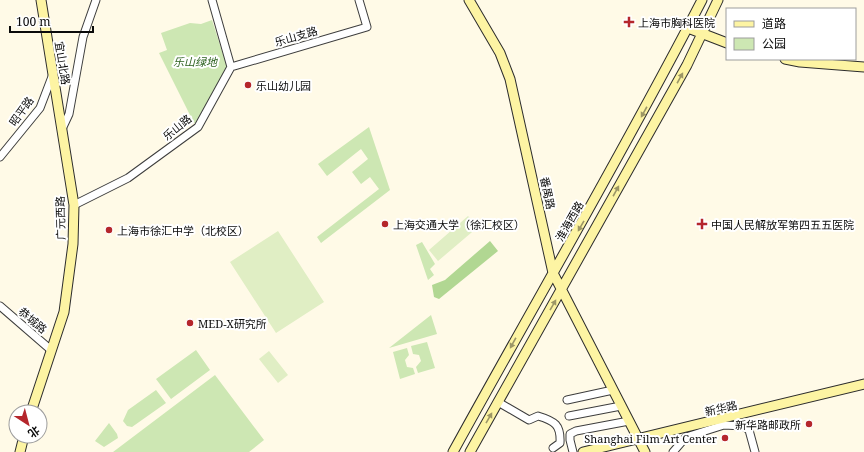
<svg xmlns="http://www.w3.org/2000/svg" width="864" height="452" font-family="'Noto Serif','Noto Sans SC',serif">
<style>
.green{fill:#cde7b3}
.forest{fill:#b1d792}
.pitch{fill:#e0eec4}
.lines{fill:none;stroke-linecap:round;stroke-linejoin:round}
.street-casing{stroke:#3d3d3d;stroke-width:9}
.secondary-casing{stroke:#2c2c2c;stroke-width:11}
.street{stroke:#fff;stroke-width:7}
.secondary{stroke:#fdf4a3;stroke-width:9}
.oneway{fill:#9c9666}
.poi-dot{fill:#b5262c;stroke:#fff;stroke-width:1.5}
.labels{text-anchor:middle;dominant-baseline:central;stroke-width:4;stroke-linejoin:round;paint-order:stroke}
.poi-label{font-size:11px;fill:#0a0a0a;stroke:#fff;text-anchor:start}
.street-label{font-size:11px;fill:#0a0a0a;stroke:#fff}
.park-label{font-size:11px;font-style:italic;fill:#2a5f1d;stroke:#fff}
</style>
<rect width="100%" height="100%" fill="#fffae7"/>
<path class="green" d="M212,20l15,47 -30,55 -3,1 -35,-70 8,-3 -6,-17 29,-10 11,1z
M369,127l21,63 -69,53 -4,-6 62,-48 -9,-12 -9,7 -9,-12 16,-13 -7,-10 -34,27 -9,-12z
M422,242l13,22 -5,5 4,6 -6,5 -12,-35z
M431,315l6,19 -48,14z
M427,342l8,26 -17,5 -2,-6 5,-6 -2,-6 -6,-1 -2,-8z
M407,348l2,7 -4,5 2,7 6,1 2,6 -15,5 -7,-27z
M196,350l14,20 -39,29 -15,-20z
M215,375l49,65 -15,12h-136z
M156,390l10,13 -34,24 -5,-1 -4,-5 5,-11z
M109,423l8,11 1,4 -14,9 -9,-6z"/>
<path class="forest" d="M490,241l8,10 -59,48 -5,-2 -2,-12 13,-5z"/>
<path class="pitch" d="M468,216l10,11 -40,34 -9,-11z
M278,231l46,71 -48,31 -46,-71z
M269,351l19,24 -10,8 -19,-24z"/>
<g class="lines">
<defs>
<path id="street" d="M231,67l136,-40 -8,-27
M62,129l7,-15 14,-77 13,-37
M0,157l40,-49 13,-34
M74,205l54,-27 70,-51 33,-60 -19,-67
M0,306l51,44
M567,400l46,-10
M498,402l31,18 9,-4c17,5 23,9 22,27l-7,5
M569,416l52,-10
M721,421l3,4 19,1 6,4 6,22
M573,452l-3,-12v-6l6,-3 53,-10
M673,452l13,-15 38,-12"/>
<path id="secondary" d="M469,0l31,53 10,26 43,194 92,179
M688,28l39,15
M785,59l15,3 64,5
M31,412l33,-100 9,-68 1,-39 -33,-205
M20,452l4,-16
M453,452c83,-151 170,-299 249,-452
M470,452l217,-387 31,-65
M583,452l281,-68"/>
</defs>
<use href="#street" class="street-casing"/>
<use href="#secondary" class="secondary-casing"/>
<use href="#street" class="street"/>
<use href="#secondary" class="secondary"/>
</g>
<defs><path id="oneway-solid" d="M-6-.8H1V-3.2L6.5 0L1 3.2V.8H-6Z"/></defs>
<g class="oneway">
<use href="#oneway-solid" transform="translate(680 78) rotate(-61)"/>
<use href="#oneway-solid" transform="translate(644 112) rotate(119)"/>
<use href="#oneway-solid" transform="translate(616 191) rotate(-61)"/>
<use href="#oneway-solid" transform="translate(581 226) rotate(120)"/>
<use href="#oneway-solid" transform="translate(553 305) rotate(-60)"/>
<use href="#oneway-solid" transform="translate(513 343) rotate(119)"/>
<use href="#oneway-solid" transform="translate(489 418) rotate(-60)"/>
</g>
<g class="poi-dot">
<path d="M627 16h4v4h4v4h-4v4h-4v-4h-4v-4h4z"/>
<circle cx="248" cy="85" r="4"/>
<circle cx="385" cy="224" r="4"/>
<path d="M700 218h4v4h4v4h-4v4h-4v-4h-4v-4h4z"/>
<circle cx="109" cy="230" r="4"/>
<circle cx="190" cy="323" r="4"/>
<circle cx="809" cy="424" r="4"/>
<circle cx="725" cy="438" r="4"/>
</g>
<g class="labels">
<g class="poi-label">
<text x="638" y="22">上海市胸科医院</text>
<text x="256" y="85">乐山幼儿园</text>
<text x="393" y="224">上海交通大学（徐汇校区）</text>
<text x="711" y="224">中国人民解放军第四五五医院</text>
<text x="117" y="230">上海市徐汇中学（北校区）</text>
<text x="198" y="323">MED-X研究所</text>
<text x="801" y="424" text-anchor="end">新华路邮政所</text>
<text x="717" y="438" text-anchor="end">Shanghai Film Art Center</text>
</g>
<g class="street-label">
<text transform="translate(296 36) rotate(-16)">乐山支路</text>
<text transform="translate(63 63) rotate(81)">宜山北路</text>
<text transform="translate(21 111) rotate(-54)">昭平路</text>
<text transform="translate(177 127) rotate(-39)">乐山路</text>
<text transform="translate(548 193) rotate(78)">番禺路</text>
<text transform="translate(60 218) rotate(-91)">广元西路</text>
<text transform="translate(569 221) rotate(-60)">淮海西路</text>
<text transform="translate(33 320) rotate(40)">恭城路</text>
<text transform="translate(721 408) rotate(-13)">新华路</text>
</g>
<g class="park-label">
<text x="195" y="61">乐山绿地</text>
</g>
</g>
<rect x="726" y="8" width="130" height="52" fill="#ffffff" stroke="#9d9d9d"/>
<rect x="734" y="21" width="20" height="6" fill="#fdf4a3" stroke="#9d9d9d"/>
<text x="762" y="28" font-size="12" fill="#0a0a0a">道路</text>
<rect x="734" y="38" width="20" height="12" fill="#cde7b3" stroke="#9d9d9d"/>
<text x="762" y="48" font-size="12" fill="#0a0a0a">公园</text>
<g transform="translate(28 424) rotate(144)"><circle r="19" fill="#ffffff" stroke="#9d9d9d"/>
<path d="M0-3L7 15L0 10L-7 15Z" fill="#b5262c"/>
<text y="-6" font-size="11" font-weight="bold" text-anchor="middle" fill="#0a0a0a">北</text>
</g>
<path d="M10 26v6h83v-6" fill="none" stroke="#0a0a0a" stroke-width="2"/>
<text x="16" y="26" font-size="12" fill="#0a0a0a" stroke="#ffffff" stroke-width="3" paint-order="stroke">100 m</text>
</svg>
